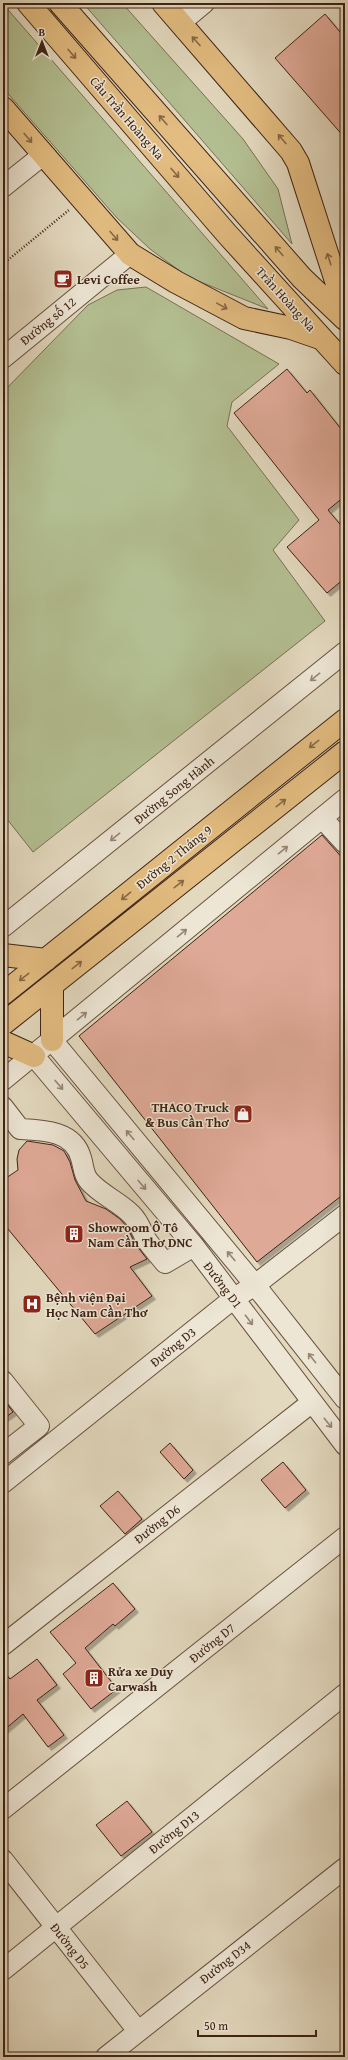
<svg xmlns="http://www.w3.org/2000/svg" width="348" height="2060" font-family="'Gentium Book Plus',serif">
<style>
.green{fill:#b3bf92;stroke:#787053}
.building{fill:#dfa997;stroke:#3e2214;filter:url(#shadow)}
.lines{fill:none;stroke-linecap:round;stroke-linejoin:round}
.minor-casing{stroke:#67503f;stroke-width:22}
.major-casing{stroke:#3e2214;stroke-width:24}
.highway-casing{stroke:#3e2214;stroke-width:24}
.path{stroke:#3e2214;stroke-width:2.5;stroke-dasharray:1 2;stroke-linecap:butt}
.minor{stroke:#ede6d5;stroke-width:20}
.major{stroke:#e2bc80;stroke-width:22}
.highway{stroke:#e2bc80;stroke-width:22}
.oneway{stroke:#886745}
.oneway2{stroke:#968474}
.labels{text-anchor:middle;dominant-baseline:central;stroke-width:3;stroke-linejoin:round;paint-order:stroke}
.street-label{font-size:13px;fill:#3e2214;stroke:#ede6d5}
.poi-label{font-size:13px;font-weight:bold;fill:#3e2214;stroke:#ede6d5;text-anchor:start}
</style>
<defs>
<filter id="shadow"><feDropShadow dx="3.5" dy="3.5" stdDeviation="0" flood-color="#0004"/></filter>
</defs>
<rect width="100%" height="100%" fill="#e3d9bf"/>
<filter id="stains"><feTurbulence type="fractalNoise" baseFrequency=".005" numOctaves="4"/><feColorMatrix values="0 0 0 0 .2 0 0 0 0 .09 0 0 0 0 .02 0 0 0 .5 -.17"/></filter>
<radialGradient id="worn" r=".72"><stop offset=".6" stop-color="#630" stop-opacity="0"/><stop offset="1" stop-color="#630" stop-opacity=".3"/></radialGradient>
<path class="green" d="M83,3h39l121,136 35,50 14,55z
M3,4l265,305 -80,-32 -38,-28 -33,-31 -114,-130z
M146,287l133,77 -47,38 -5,24 72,94 -26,30 52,71 -292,231 -30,-38v-422l85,-87 29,-15z"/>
<path class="building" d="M325,14l20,24v100l-70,-80z
M287,369l20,24 3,-3 35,44v62l-17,14 17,20v48l-18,15 -40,-46 32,-27 -85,-107z
M322,835l23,26v332l-88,69 -178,-226z
M27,1141l26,4 11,6 6,11 5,18 11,21 20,8 14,10 7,8 9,18 11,14 -17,8 22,29 -57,38 -92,-111v-43l15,-10 -1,-11 2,-9z
M3,1399l10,13 -10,7z
M170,1443l23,27 -9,9 -24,-27z
M283,1462l23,28 -21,18 -24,-28z
M118,1491l24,28 -17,15 -25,-28z
M113,1583l22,26 -20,17 -2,-2 -28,24 32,41 -26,20 -28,-35 13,-11 -26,-31z
M37,1659l20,26 -20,15 27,35 -16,12 -25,-33 -20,17v-60l7,8z
M127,1801l25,31 -31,24 -25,-31z"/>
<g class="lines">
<defs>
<path id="minor" d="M180,23l24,-20
M3,187l40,-32
M3,358l127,-104
M322,818l23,25
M3,927l342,-275
M52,1040l203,245 90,114
M34,1056l160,190 151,199
M3,1080l342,-281
M3,1107l17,22c24,1 54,2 61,29 3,9 2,16 8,23 12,14 31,21 43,34 7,7 9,15 14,24 5,8 13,16 19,24l29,-17
M3,1381l36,45 -36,28
M3,1483l230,-184 22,-14 90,-70
M3,1645l308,-242
M3,1809l342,-272
M3,1860l135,171
M3,1970l342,-276
M106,2057l239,-189"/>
<path id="major" d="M28,3l199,231 118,130
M60,3l242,275 43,41
M163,3l128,148 7,12 47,146
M3,108l127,146 46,28 68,36 47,10 29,10"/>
<path id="highway" d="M3,955l43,5
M52,985v55
M3,994l342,-274
M3,1024l342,-272
M3,1042l31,14"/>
</defs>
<use href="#minor" class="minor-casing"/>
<use href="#major" class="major-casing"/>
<use href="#highway" class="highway-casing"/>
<path class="path" d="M3,264l66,-54"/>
<use href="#minor" class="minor"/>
<use href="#major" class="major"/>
<use href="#highway" class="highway"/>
</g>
<defs><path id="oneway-shaft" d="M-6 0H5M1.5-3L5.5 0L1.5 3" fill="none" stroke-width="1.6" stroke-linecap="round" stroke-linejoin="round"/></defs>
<g class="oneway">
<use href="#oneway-shaft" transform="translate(196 41) rotate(-132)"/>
<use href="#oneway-shaft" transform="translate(72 54) rotate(49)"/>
<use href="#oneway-shaft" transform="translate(163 120) rotate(-131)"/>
<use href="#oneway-shaft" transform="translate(28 138) rotate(50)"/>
<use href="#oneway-shaft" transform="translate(282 139) rotate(-130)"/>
<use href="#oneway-shaft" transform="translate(175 173) rotate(49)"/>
<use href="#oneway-shaft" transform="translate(114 236) rotate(49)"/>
<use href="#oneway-shaft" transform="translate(279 251) rotate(-131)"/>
<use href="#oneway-shaft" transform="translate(329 259) rotate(-108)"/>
<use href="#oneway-shaft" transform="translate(222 306) rotate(29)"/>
<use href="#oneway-shaft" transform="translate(314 744) rotate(142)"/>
<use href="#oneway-shaft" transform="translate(281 803) rotate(-38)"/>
<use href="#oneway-shaft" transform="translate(179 884) rotate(-38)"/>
<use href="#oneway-shaft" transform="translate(126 896) rotate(141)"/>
<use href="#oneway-shaft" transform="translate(77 965) rotate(-38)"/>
<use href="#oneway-shaft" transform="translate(24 977) rotate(142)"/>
</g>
<g class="oneway2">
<use href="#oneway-shaft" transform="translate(315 677) rotate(141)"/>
<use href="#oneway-shaft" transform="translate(115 837) rotate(141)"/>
<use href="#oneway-shaft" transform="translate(283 850) rotate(-39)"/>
<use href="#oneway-shaft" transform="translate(182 933) rotate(-39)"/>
<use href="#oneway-shaft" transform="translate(82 1016) rotate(-39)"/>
<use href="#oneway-shaft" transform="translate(59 1085) rotate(50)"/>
<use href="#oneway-shaft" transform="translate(130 1135) rotate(-130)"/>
<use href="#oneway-shaft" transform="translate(142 1185) rotate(50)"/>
<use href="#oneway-shaft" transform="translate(231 1256) rotate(-130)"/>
<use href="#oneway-shaft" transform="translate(249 1320) rotate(53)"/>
<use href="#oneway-shaft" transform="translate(312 1358) rotate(-128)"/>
<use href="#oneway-shaft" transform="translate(328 1423) rotate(51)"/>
</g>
<defs>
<symbol id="cafe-square" viewBox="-11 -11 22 22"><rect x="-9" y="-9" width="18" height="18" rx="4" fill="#8f2418" stroke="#ede6d5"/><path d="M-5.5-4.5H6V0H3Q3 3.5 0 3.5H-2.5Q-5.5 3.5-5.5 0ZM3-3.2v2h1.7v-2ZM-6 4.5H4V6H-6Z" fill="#fff"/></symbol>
<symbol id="shop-square" viewBox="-11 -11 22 22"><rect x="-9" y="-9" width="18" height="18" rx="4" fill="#8f2418" stroke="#ede6d5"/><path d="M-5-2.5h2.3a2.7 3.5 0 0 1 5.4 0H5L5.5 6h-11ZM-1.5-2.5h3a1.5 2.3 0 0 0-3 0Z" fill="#fff"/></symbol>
<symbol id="building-square" viewBox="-11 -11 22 22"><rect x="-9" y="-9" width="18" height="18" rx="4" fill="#8f2418" stroke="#ede6d5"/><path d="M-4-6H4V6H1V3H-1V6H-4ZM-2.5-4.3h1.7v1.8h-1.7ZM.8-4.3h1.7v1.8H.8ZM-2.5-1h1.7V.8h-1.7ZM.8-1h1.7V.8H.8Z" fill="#fff"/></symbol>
<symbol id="hospital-square" viewBox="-11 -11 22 22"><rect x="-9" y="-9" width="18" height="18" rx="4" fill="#8f2418" stroke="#ede6d5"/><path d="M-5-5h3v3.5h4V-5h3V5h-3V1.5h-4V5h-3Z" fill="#fff"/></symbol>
</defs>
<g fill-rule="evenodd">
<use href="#cafe-square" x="52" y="268" width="22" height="22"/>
<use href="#shop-square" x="232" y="1103" width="22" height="22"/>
<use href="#building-square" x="63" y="1223" width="22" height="22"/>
<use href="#hospital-square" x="21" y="1293" width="22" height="22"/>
<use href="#building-square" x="83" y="1667" width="22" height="22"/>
</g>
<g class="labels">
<g class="street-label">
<text transform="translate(127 118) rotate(49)">Cầu Trần Hoàng Na</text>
<text transform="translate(286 299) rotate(48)">Trần Hoàng Na</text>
<text transform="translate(48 321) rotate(-39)">Đường số 12</text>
<text transform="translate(174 790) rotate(-39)">Đường Song Hành</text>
<text transform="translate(174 857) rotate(-39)">Đường 2 Tháng 9</text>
<text transform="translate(223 1285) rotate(53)">Đường D1</text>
<text transform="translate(173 1347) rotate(-39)">Đường D3</text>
<text transform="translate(157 1524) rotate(-38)">Đường D6</text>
<text transform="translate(212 1643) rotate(-39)">Đường D7</text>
<text transform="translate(174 1832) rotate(-39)">Đường D13</text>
<text transform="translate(70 1946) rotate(52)">Đường D5</text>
<text transform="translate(225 1962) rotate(-38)">Đường D34</text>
</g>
<g class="poi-label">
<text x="77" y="279">Levi Coffee</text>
<text x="229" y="1107" text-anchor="end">THACO Truck<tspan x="229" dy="15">&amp; Bus Cần Thơ</tspan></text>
<text x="88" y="1227">Showroom Ô Tô<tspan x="88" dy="15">Nam Cần Thơ DNC</tspan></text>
<text x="46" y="1297">Bệnh viện Đại<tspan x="46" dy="15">Học Nam Cần Thơ</tspan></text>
<text x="108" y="1671">Rửa xe Duy<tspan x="108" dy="15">Carwash</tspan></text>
</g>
</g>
<rect width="348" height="2060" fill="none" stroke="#e3d9bf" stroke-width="16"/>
<rect x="4" y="4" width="340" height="2052" fill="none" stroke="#3e2214" stroke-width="2"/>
<rect x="8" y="8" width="332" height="2044" fill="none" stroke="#3e2214"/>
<g transform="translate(42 42)" stroke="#ede6d5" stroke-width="3" paint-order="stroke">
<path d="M0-3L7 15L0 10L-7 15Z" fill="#3e2214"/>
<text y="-6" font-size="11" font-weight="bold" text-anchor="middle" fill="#3e2214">B</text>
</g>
<path d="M198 2030v6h118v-6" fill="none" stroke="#3e2214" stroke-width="2"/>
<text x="204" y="2030" font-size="12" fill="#3e2214" stroke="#ede6d5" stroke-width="3" paint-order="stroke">50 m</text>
<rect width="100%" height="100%" filter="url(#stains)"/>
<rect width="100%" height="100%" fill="url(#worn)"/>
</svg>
